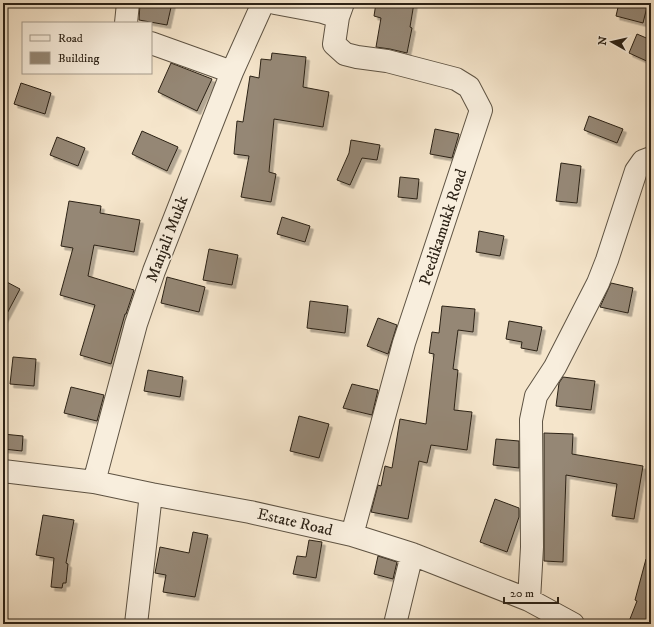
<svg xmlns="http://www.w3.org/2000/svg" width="654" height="627" font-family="'IM FELL DW Pica',serif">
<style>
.building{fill:#958774;stroke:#2c2216;filter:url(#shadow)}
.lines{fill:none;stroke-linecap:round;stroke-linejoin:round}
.minor-casing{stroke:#5e5343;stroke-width:24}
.minor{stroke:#f8eedd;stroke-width:22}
.labels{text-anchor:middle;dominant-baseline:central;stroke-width:3.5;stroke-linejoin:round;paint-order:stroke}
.street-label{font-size:16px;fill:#2c2216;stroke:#f8eedd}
</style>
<defs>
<filter id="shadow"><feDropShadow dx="3.5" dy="3.5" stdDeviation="0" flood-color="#0004"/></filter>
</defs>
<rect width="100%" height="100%" fill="#f5e5cb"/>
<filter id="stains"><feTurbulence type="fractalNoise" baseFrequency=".005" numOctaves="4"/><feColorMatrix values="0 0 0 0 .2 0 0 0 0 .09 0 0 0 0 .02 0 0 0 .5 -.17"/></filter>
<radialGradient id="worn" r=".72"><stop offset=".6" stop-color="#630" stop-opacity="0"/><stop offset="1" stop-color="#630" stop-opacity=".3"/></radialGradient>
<path class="building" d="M140,3h32l-5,22 -28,-5z
M376,3h38l-4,24 2,1 -5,25 -17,-4 -14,-2 5,-29 -7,-2z
M619,3h29l-5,20 -27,-7z
M637,34l14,6v23l-22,-10z
M272,53l34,4 -3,30 26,5 -6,35 -49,-8 -5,53 7,2 -5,28 -30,-5 8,-41 -15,-2 3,-33 6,1 7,-46 9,2 2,-19 10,1z
M171,63l41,16 -15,32 -39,-19z
M21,83l30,10 -6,21 -31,-10z
M589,116l34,13 -6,14 -33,-13z
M435,129l24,5 -7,24 -22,-4z
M142,131l36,16 -11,24 -35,-17z
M57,137l28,11 -7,18 -28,-11z
M351,140l29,5 -3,15 -15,-2 -12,27 -13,-5 12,-27z
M561,163l20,3 -4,37 -21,-2z
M400,177l19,2 -2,20 -19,-2z
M69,201l32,5 -1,7 40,7 -6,32 -40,-7 -6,31 46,14 -8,24h-1l-14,50 -31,-9 15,-50 -35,-10 13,-47 -12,-2z
M282,217l28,9 -5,16 -28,-8z
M479,231l25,5 -4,20 -24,-4z
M209,249l29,6 -6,30 -29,-5z
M167,277l38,10 -6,25 -38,-9z
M3,280l17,9 -17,32z
M611,283l22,5 -5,25 -28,-6z
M310,301l38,5 -3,27 -38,-5z
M442,306l33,3 -2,23 -15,-2 -5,39 5,1 -4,40 18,2 -5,38 -36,-5 -4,18 -8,-2 -11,58 -37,-7 7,-27 3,1 4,-20 7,2 8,-49 26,5 8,-70 -5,-1 3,-21 7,1z
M378,318l19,7 -9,29 -21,-8z
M509,321l33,6 -5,24 -16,-3 1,-6 -16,-3z
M13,357l23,2 -2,27 -24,-2z
M148,370l35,7 -3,20 -36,-6z
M563,377l32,4 -4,29 -35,-4 3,-23z
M352,384l26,6 -6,25 -29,-7z
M71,387l33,8 -7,26 -33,-8z
M299,416l30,8 -10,34 -29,-7z
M544,433l29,1 -1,20 71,12 -9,53 -22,-3 5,-32 -51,-9 -3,87 -19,-1z
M3,434l20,2 -1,15 -19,-2z
M496,439l23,2v27l-26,-3z
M495,499l24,9v9l-12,35 -27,-10z
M43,515l31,5 -8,43 2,1 -2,19h-3l-1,5 -11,-1 3,-29 -18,-3z
M193,532l15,3 -13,62 -32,-5 3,-17 -11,-2 5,-26 29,6z
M309,540l13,2 -6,36 -23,-4 4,-18 9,1z
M378,556l19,6 -4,17 -19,-5z
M646,559h5v65h-23l9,-23 -2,-1z"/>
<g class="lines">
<defs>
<path id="minor" d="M275,3l48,9 15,5
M343,3l-5,14 -4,27 11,10 12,3 30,4 69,18 13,8 12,23 -77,233 -52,192
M126,23l2,-20
M151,43l81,29
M3,471l91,11 57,12 99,18 102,23 60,19 117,46 44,24
M94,482l42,-158 18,-53 78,-199 31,-69
M529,600l3,-53 -1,-127 5,-24 19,-29 43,-84 9,-23 29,-89 7,-10 8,-3
M136,624l15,-130
M395,624l17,-70"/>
</defs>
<use href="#minor" class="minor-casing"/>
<use href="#minor" class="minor"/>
</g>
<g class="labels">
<g class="street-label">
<text transform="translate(443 227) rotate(-72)">Peedikamukk Road</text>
<text transform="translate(167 239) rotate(-69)">Manjali Mukk</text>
<text transform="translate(295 522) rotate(13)">Estate Road</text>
</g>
</g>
<rect width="654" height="627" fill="none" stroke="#f5e5cb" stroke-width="16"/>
<rect x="4" y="4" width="646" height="619" fill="none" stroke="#2c2216" stroke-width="2"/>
<rect x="8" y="8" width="638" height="611" fill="none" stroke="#2c2216"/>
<rect x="22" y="22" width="130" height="52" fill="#f8eedd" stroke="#a69c8d"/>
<rect x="30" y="35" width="20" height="6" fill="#f8eedd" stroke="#a69c8d"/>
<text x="58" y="42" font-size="12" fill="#2c2216">Road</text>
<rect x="30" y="52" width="20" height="12" fill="#958774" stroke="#a69c8d"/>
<text x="58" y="62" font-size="12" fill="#2c2216">Building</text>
<g transform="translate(612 42) rotate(278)" stroke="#f8eedd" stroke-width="3" paint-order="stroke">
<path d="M0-3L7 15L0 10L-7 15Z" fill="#2c2216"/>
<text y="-6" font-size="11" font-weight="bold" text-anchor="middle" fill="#2c2216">N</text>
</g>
<path d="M504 597v6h54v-6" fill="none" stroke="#2c2216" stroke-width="2"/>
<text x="510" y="597" font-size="12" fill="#2c2216" stroke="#f8eedd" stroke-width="3" paint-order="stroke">20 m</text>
<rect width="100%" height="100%" filter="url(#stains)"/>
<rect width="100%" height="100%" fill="url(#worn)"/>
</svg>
